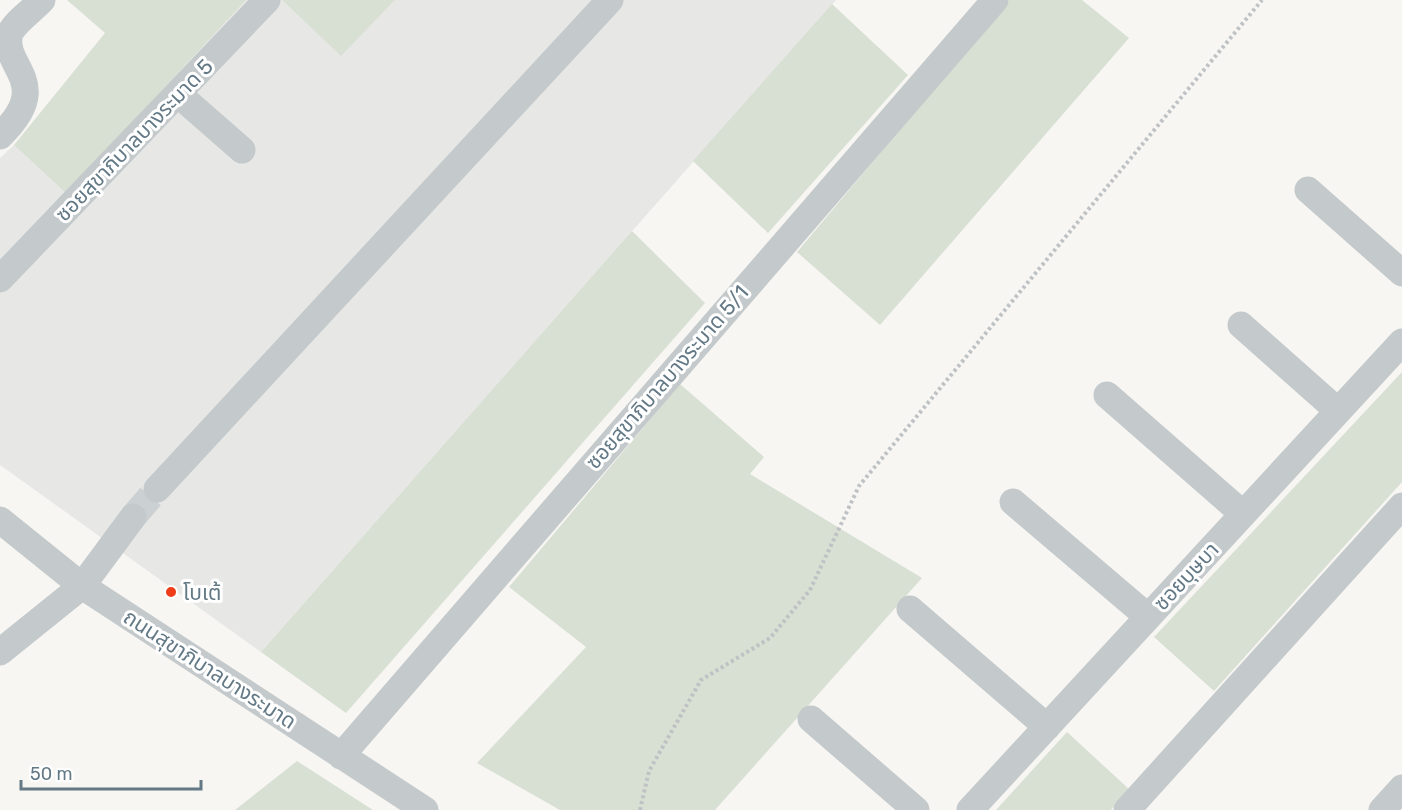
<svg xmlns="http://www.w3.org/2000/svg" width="1402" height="810" font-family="Rubik,'Noto Sans Thai',sans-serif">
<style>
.built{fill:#e7e8e6}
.green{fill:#d8dfd3}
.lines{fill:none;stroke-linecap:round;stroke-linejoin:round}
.minor-tunnel{stroke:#cbd0d2;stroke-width:27;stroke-dasharray:27 14;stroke-linecap:butt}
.path{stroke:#bfc2c4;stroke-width:4;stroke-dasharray:3 3;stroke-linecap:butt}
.minor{stroke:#c4c9cb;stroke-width:27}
.poi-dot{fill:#f03d19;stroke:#fff;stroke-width:2}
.labels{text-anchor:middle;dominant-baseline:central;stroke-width:6;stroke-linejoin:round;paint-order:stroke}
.street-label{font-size:21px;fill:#637986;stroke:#fff}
.poi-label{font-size:21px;fill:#637986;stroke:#fff;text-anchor:start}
</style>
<rect width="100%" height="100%" fill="#f7f6f3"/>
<path class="built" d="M246,0h36l59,55 54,-55h441l-575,652 -261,-187v-307l14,-13 52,47z"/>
<path class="green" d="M67,0h179l-180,193 -52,-48 91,-112z
M282,0h113l-54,56z
M1009,0h73l47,38 -249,287 -83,-73z
M832,4l76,71 -140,158 -75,-72z
M632,231l73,72 -359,410 -85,-61z
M1402,372v110l-188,209 -60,-54z
M680,384l84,73 -14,17 172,104 -207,232h-155l-83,-47 109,-116 -77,-60z
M1067,732l63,58 -19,20h-115z
M297,761l76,49h-138z"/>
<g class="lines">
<path class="minor-tunnel" d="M133,517l24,-28"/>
<path class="path" d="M640,810l9,-39 52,-91 69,-42 40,-48 49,-104 403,-486"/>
<path class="minor" d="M178,94l64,56
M0,136c56,-54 0,-69 10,-103 6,-12 23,-23 32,-33
M1308,190l94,83
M0,279l267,-279
M1241,325l97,86
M1107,395l136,119
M157,489l453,-489
M1013,502l135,115
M0,520l82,66 343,224
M910,609l137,118
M0,652l82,-66 51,-69
M811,719l105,91
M341,756l654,-756
M970,810l432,-468
M1127,810l275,-304
M1382,810l20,-22"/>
</g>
<circle class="poi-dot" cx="171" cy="592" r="6"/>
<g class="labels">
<g class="street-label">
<text transform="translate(134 140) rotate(-46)">ซอยสุขาภิบาลบางระมาด 5</text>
<text transform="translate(667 377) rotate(-49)">ซอยสุขาภิบาลบางระมาด 5/1</text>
<text transform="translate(1186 576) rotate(-47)">ซอยบุษบา</text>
<text transform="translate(210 669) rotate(33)">ถนนสุขาภิบาลบางระมาด</text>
</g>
<g class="poi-label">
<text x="183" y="592">โบเต้</text>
</g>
</g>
<path d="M21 780v9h180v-9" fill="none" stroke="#637986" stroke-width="3"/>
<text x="30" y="780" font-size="18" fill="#637986" stroke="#ffffff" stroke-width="4.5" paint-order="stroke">50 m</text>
</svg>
